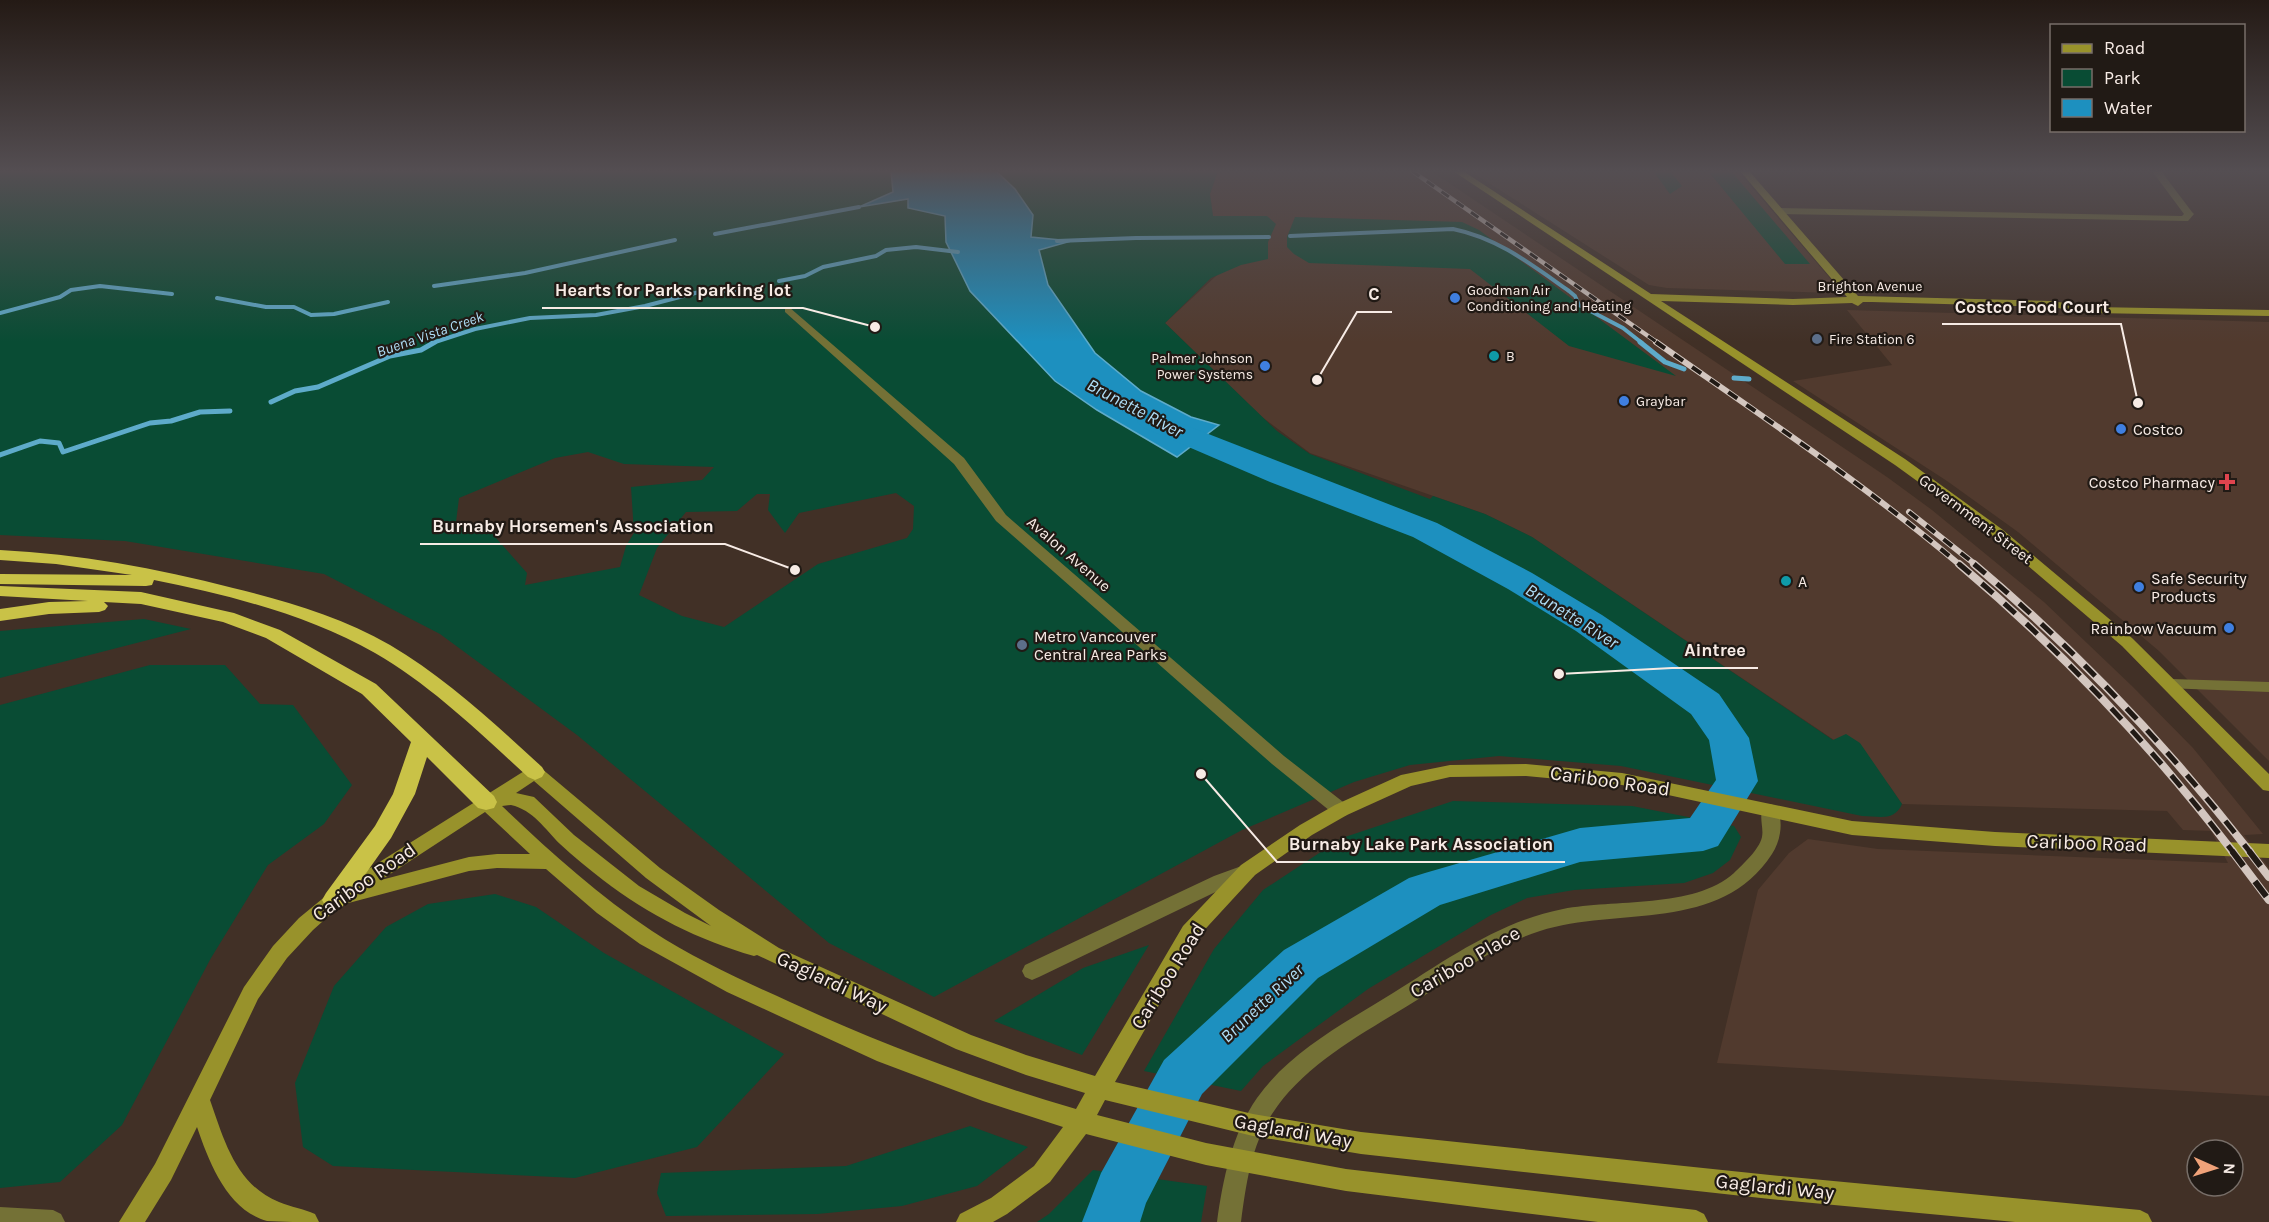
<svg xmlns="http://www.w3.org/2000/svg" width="2269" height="1222" font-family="Karla,sans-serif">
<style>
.built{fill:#513a2e}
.green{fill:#094c34;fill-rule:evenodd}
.water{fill:#1d90bf;stroke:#5eabca;stroke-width:1.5}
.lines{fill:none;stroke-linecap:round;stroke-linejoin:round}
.stream-far1{stroke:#5eabca;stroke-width:4}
.stream{stroke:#5eabca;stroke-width:5}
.river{fill:#1d90bf;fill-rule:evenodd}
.street{fill:#747136;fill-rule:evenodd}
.secondary{fill:#98922b;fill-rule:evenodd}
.highway{fill:#c9c247;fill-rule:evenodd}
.rail-far3-casing{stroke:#d3c6bf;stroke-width:4.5}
.rail-far2-casing{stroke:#d3c6bf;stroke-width:6}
.rail-far1-casing{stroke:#d3c6bf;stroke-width:8}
.rail-casing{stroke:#d3c6bf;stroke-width:8}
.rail-far3{stroke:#211a15;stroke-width:3;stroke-dasharray:9;stroke-linecap:butt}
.rail-far2{stroke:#211a15;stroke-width:4;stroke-dasharray:11;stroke-linecap:butt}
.rail-far1{stroke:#211a15;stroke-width:5;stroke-dasharray:15;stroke-linecap:butt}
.rail{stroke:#211a15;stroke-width:6;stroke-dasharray:19;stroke-linecap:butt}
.shop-dot{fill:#3f7fe0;stroke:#211a15;stroke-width:2}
.service-dot{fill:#5c6f8a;stroke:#211a15;stroke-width:2}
.culture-dot{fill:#0f9aa8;stroke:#211a15;stroke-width:2}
.health-dot{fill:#e0444e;stroke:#211a15;stroke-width:2}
.labels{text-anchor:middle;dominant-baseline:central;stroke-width:4.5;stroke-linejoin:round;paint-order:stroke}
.far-street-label{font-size:14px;fill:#f7ebe5;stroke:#211a15}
.far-poi-label{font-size:14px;fill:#f7ebe5;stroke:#211a15;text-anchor:start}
.far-water-label{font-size:15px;font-style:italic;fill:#afdef7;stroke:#211a15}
.poi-label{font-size:16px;fill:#f7ebe5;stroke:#211a15;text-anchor:start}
.street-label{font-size:16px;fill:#f7ebe5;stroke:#211a15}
.water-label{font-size:18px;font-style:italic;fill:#afdef7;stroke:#211a15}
.near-street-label{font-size:20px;fill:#f7ebe5;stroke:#211a15}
.leader{fill:none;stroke:#f7ebe5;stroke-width:2}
.callout-dot{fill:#f7ebe5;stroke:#211a15;stroke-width:2}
.callout-label{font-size:18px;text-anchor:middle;font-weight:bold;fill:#f7ebe5;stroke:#211a15;stroke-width:4.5;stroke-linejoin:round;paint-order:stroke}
</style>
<rect width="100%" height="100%" fill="#413026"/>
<path class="built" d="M1218,171h213l456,306 45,33 112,92 89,85 60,61 70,86 -19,1 25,33v228l-552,-33 41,-173 31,-37 19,-14 70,10 350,14 -17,-32 -28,-1 -16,-19 -265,-7 -13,-19 -55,-45 -302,-203 -47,-23 -175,-61 -48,-36 -97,-94 76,-70 -28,-36 -3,-23z
M1470,171h268l102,119 -6,3 -167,-5 -18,-3z
M1847,310l422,12v439l-110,-110 -141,-119 -71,-51 -154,-100 99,-16z"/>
<path class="green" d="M0,171h1218l-8,23 3,22h54l9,8 -8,18v17l-27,6 -30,13 -46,45 112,108 33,23 120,45 3,-3 52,18 47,23 301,203 13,-6 14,9 42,61c-8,18 -23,12 -40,12l-241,-50 -122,-10 -89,9 -56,17 -112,48 -308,167 -105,-54 -252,-208 -137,-101 -116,-60 -199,-33 -125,-6zM588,452l36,12 90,3 -12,13 -71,7 3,46 -8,13 -6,21 -95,18 2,-12 -38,-43 -33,-8 3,-24 96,-40zM896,493l18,13 -1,23 -6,9 -89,26 -94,63 -42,-11 -43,-21 18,-47 29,-36 51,-1 20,-17h13l-2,16 17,23 14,-20z
M1653,171h17l12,15 -12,8z
M1708,171h23l79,93h-25z
M1295,217l167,5 17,8 197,146 -107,-30 -99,-77 -161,-6 -15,-9 -7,-7v-10z
M144,619l47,10 -191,49v-47z
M150,665h75l35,39 33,1 59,80 -28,39 -56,41 -57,93 -89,167 -62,57 -60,6v-483z
M1453,801l179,5 102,20 7,11 -11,23 -17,13 -29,10 -110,7 -47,8 -36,17 -123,74 -105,77 -22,25 -97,-20 70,-122 49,-59 79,-52z
M495,894l41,13 68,46 180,101 -87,93 -122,31 -242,-12 -30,-19 -8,-64 39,-97 52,-59 42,-23z
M1149,945l-67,110 -88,-34 89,-53z
M970,1126l58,21 -51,39 -75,20 -85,8 -151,2 -9,-23 4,-20 185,-7z
M1093,1170l114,16 -6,36h-164l12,-8z"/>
<path class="water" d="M891,171h105l19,18 18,26 -2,22 40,4 -32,9 9,35 47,68 46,38 50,26 28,8 -42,32 -80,-47 -42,-29 -85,-90 -24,-49 -1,-26 -37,-8v-9l-49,8 34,-15z"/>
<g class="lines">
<path class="stream-far1" d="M715,234l144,-27
M1290,236l163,-7c45,9 79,36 116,62l6,5 4,9 44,23 19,15
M1057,241l79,-3 133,-1
M779,281l26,-5 18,-9 53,-11 10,-6 30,-3 42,5
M434,286l91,-13 150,-33
M217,298l49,9h28l17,8 23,-1 54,-12
M0,313l60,-16 11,-7 29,-4 72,8
M432,343l43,-14 55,-11 66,-3 49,-9 58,-15h40"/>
<path class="stream" d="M1640,342l25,20 19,7
M1734,378l15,1
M271,402l24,-11 23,-4 72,-31 31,-6 14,-8
M0,455l40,-14 19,2 4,9 87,-29 21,-2 29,-9 30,-1"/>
<path class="river" d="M1152,412l285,111 95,50 70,42 117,79 30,44 9,43 -40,65 -15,5 -123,11 -140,43 -122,73 -116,116 -56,109 -6,19h-58l19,-49 63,-113 120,-110 125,-72 16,-5 155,-45 110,-10 26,-38 -7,-40 -18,-26 -115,-83 -68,-42 -95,-52 -143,-55 -128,-55 -5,-6 5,-6z"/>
<path class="street" d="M2152,171h9l31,41 2,2 -6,7 -409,-7 -5,-3 5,-3 403,8 2,-2z
M789,307l175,151 42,57 278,241 63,49 3,5 -3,5 -6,2 -6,-2 -63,-51 -276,-243 -42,-57 -169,-152v-4z
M2171,679l98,3v10l-104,-4 -2,-4 2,-4z
M1770,804l6,2c8,15 5,34 -4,48 -52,80 -154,52 -232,77 -42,13 -79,41 -115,64 -53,34 -118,65 -153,119 -21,32 -26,71 -31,108h-24c6,-43 15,-88 40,-124 34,-48 88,-75 136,-105 53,-33 107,-72 170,-84 50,-10 131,0 171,-36 9,-9 25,-23 28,-36 2,-10 -4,-21 2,-31z
M1247,864l7,2 2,5 -2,5 -26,10 -189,91 -7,3 -7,-3 -3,-6 3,-6 189,-89z
M0,1207l53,3 8,4 4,8h-65z"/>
<path class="secondary" d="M1453,171h10l188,123 142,5 54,-2 -107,-126h9l109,125 193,5 41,6 177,3v6l-177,-3 -41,-6 -179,-5h-9l-5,4 -6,-3 -59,2 -132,-4 244,158 98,71 129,108 137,136v17l-6,-1 -141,-144 -129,-110 -98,-71z
M1526,764l96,9 230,48 143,11 274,12v14l-274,-12 -143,-11 -230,-50 -96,-9 -76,1 -39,9 -64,29 -35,20 -57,40 -58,63 -82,144 138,32 108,18 409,43 370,35 8,4 4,8h-137l-245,-23 -409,-45 -108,-18 -148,-36 -8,15 109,28 140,26 350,41 8,4 4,8h-110l-252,-31 -140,-26 -120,-31 -36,48 -43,32 -14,8h-37l4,-8 31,-16 43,-32 29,-39 -80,-26 -106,-40 -150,-69 -87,-48 -43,-31 -51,-44 -49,-1 -28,3 -128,34 -28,25 -26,28 -29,41 -48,101c14,40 26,85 69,102 12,5 25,7 36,12l4,8c-16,0 -37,0 -52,-1 -40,-11 -58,-59 -70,-94l-26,53 -26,42h-26l36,-58 89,-177 29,-41 26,-28 28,-23 202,-127 6,-2 6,2 119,100 59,42 60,38 192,87 55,20 69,21 88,-150 58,-61 59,-40 35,-20 66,-30 49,-10zM534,781l112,97 65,48 -26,-13 -46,-27 -65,-51 -40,-38 -18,-4zM511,805c22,5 34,24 49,39 14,13 28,24 43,36 46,35 95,60 151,76l3,-1 199,94 70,26 59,18 -9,16c-99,-29 -193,-64 -286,-107 -47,-21 -95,-43 -138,-71 -54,-36 -103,-80 -150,-125zM485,812l45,42h-33l-28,3 -88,23z"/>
<path class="highway" d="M0,550c79,4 156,18 233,38 53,13 108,29 157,57 56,33 104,78 152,122l3,5 -3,5 -7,3 -7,-3c-48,-44 -96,-91 -153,-124 -67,-38 -146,-58 -221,-73l-2,5 -6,1 -146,-2v-10l132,1 -76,-11 -56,-4z
M0,586l141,6 93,21 46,17 96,54 118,112 3,6 -3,6 -8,2 -8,-2 -51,-51 -12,37 -24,44 -49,69 -8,2 -8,-2 -4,-7 4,-7 49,-67 18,-32 18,-52 -49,-48 -96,-56 -43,-16 -82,-18 -37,-2 4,4 -3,4 -6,2 -50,2 -49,7v-12l49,-7 39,-1 -88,-5z"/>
<defs>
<path id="rail-far3" d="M1412,171l246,172"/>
<path id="rail-far2" d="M1656,342c103,72 208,142 304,223
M1909,512l67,53"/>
<path id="rail-far1" d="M1959,564c101,85 194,183 274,288
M1974,564c102,86 194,183 276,288"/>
<path id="rail" d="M2232,851l37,49
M2249,851l20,26"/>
</defs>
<use href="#rail-far3" class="rail-far3-casing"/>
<use href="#rail-far2" class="rail-far2-casing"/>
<use href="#rail-far1" class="rail-far1-casing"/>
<use href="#rail" class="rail-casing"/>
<use href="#rail-far3" class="rail-far3"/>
<use href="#rail-far2" class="rail-far2"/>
<use href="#rail-far1" class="rail-far1"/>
<use href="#rail" class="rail"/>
</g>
<linearGradient id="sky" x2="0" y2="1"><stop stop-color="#241a15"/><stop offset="0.5" stop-color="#544e52"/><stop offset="1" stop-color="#544e52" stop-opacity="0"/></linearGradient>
<rect width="2269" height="342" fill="url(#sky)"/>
<g class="shop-dot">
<circle cx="1455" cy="298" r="6"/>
<circle cx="1265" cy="366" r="6"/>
<circle cx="1624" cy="401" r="6"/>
<circle cx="2121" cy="429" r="6"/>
<circle cx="2139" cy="587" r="6"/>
<circle cx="2229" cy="628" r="6"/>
</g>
<g class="service-dot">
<circle cx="1817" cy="339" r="6"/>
<circle cx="1022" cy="645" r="6"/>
</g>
<g class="culture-dot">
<circle cx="1494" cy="356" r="6"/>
<circle cx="1786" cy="581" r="6"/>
</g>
<path class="health-dot" d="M2224 473h6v6h6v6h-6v6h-6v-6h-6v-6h6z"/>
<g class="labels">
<g class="far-street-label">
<text x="1870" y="286">Brighton Avenue</text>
</g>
<g class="far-poi-label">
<text x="1467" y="290">Goodman Air<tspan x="1467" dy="16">Conditioning and Heating</tspan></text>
<text x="1829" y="339">Fire Station 6</text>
<text x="1506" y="356">B</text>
<text x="1253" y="358" text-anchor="end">Palmer Johnson<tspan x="1253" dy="16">Power Systems</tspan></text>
<text x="1636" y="401">Graybar</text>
</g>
<g class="far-water-label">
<text transform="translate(430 334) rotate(-19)">Buena Vista Creek</text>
</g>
<g class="poi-label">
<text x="2133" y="429">Costco</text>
<text x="2215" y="482" text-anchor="end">Costco Pharmacy</text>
<text x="2151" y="578">Safe Security<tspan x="2151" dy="18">Products</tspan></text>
<text x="1798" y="581">A</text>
<text x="2217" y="628" text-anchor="end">Rainbow Vacuum</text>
<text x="1034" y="636">Metro Vancouver<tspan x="1034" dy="18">Central Area Parks</tspan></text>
</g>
<g class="street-label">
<text transform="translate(1976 519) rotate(37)">Government Street</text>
<text transform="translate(1069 554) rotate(41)">Avalon Avenue</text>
</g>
<g class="water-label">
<text transform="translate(1135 408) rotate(28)">Brunette River</text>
<text transform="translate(1572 616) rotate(32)">Brunette River</text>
<text transform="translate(1262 1003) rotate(-43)">Brunette River</text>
</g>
<g class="near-street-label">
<text transform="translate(1610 781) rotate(8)">Cariboo Road</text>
<text transform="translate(2087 843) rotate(2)">Cariboo Road</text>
<text transform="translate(364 882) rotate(-35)">Cariboo Road</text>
<text transform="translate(1465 962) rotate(-30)">Cariboo Place</text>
<text transform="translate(1168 976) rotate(-58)">Cariboo Road</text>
<text transform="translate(832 982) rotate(25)">Gaglardi Way</text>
<text transform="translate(1293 1131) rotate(10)">Gaglardi Way</text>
<text transform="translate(1775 1187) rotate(6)">Gaglardi Way</text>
</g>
</g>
<path class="leader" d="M875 327L803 308H542M1317 380L1357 312H1392M2138 403L2121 324H1942M795 570L725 544H420M1559 674L1672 668H1758M1201 774L1277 862H1565"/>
<g class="callout-dot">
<circle cx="875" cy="327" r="6"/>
<circle cx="1317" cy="380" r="6"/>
<circle cx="2138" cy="403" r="6"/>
<circle cx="795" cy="570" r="6"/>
<circle cx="1559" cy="674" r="6"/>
<circle cx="1201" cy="774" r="6"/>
</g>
<g class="callout-label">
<text x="673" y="296">Hearts for Parks parking lot</text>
<text x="1374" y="300">C</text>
<text x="2032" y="313">Costco Food Court</text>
<text x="573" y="532">Burnaby Horsemen's Association</text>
<text x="1715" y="656">Aintree</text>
<text x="1421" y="850">Burnaby Lake Park Association</text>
</g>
<rect x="2050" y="24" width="195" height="108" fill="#211a15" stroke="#776e68" stroke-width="1.5"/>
<rect x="2062" y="44" width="30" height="9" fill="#98922b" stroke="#776e68" stroke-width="1.5"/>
<text x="2104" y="54" font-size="18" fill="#f7ebe5">Road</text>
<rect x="2062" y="69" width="30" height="18" fill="#094c34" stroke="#776e68" stroke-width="1.5"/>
<text x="2104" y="84" font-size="18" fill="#f7ebe5">Park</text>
<rect x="2062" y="99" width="30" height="18" fill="#1d90bf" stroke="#776e68" stroke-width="1.5"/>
<text x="2104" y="114" font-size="18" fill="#f7ebe5">Water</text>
<g transform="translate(2215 1168) rotate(93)"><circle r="28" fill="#211a15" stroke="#776e68" stroke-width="1.5"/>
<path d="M0-4.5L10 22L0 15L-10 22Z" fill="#f0a279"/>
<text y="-9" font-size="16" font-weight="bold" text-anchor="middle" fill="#f7ebe5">N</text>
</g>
</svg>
